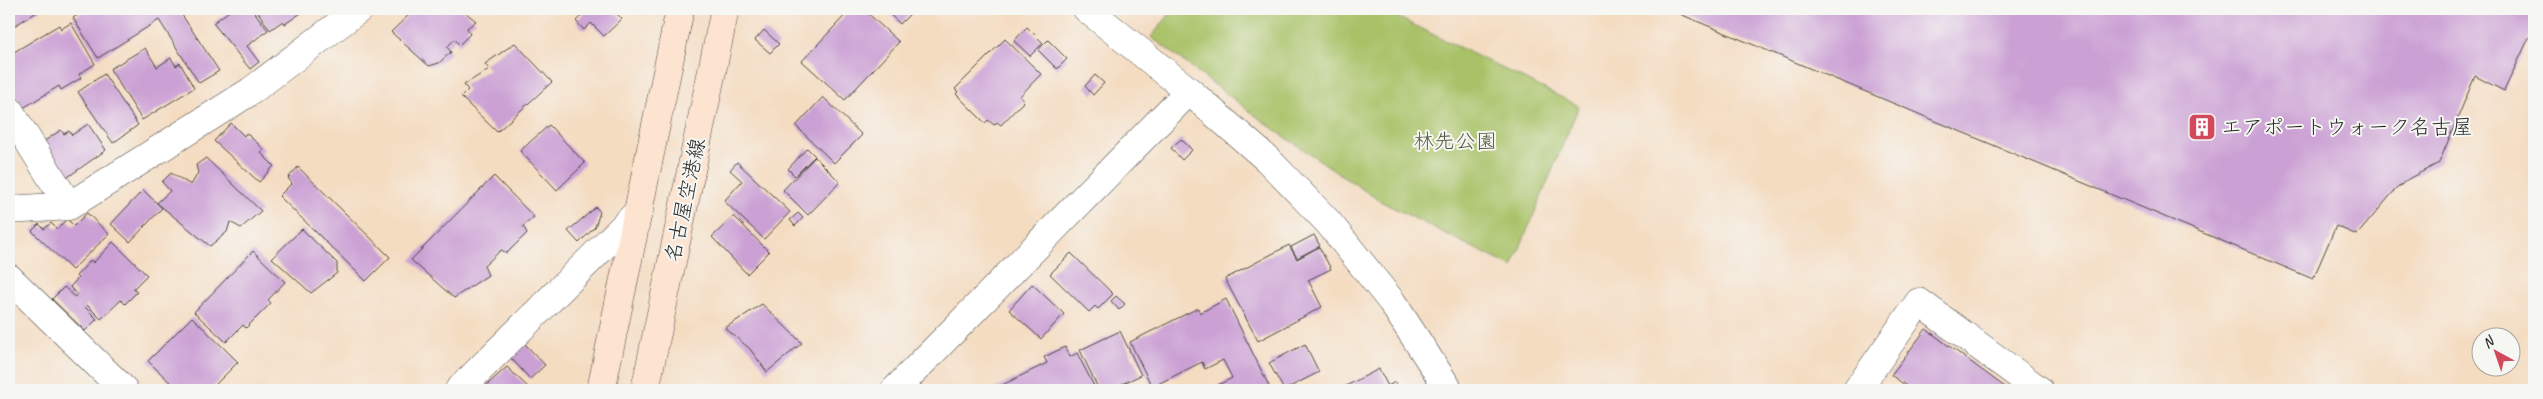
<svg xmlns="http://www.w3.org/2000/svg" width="2543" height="399" font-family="Caveat,'Klee One',sans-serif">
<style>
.green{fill:#a9c268;stroke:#6a764a}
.building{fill:#cba0d4}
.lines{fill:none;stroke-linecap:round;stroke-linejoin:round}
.minor-casing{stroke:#494642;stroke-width:29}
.tertiary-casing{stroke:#494642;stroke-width:29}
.secondary-casing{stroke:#494642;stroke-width:29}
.minor{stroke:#fff;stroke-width:28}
.tertiary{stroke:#fff;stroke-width:28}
.secondary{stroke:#fde4d1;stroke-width:28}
.labels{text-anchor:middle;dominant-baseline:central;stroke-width:4;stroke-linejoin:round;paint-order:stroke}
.poi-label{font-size:21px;fill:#2b2b2b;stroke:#f6f6f2;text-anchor:start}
.park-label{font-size:21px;fill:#51583d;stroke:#f6f6f2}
.street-label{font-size:21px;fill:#2b2b2b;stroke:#f6f6f2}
</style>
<rect width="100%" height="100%" fill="#f6f6f2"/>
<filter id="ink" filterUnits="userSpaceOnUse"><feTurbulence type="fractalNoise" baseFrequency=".02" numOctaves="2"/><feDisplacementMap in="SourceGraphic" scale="10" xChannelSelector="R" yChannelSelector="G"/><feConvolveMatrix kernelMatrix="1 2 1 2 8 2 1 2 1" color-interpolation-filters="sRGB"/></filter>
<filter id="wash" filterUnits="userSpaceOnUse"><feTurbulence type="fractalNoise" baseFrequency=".0096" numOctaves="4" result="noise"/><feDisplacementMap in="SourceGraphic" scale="20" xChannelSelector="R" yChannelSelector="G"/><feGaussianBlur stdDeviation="1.12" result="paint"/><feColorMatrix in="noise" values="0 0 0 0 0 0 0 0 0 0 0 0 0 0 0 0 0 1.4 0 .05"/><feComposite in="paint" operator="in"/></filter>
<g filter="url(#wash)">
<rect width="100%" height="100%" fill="#f4dcc1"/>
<path class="green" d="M1174,9h207l198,97 -67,161 -132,-66 -108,-73 -121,-91z"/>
<g id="blocks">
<path class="building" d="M9,9h33l-33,20z
M87,9h91l41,62 -20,12 -40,-63 -61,38 -25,-40z
M232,9h20l16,21 -21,16 12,16 -9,7 -37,-46z
M256,9h51l-22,15 -2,-3 -13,9z
M415,9h46l15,12 -9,7 3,6 -11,11 -4,-6 -8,8 4,5 -12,11 -10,3 -38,-34z
M588,9h11l3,3 3,-3h7l10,10 -18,17 -13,-13 -7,7 -8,-9z
M851,9h12l36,33 -54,58 -43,-39z
M884,9h21l5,5 -10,10z
M1668,9h866v18l-30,64 -29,-15 -36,87 -31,16 -13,11 -38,45 -21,-9 -23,53z
M71,23l24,41 -16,10 2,4 -20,12 -2,-4 -36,22 -14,-23v-30l50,-30 2,4z
M1027,27l16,16 -13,13 -16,-15z
M764,30l15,14 -9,9 -15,-13z
M1005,39l36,35 -21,22 4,5 -23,24 -4,-3 -3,3 -6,-5 -3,3 -29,-29 2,-2 -3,-3z
M1048,40l19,19 -10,10 -19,-19z
M515,43l37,39 -55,50 -36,-35 7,-7 -4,-5 25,-16 -4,-5z
M145,48l12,19 14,-9 5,8 4,-3 14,25 -52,32 -32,-51z
M104,74l34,51 -25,18 -35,-51z
M1095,75l9,8 -11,12 -8,-9z
M823,97l39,38 -28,28 -38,-37z
M231,123l13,13 2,-3 18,16 -3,4 13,13 -15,16 -45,-41z
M88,124l18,26 -41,29 -25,-35 21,-14 3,4 5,-3 3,4z
M549,125l36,38 -28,27 -37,-39z
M1181,139l11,11 -10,10 -11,-12z
M807,148l8,8 -20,20 -7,-7z
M815,157l25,25 -32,33 -25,-25z
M206,158l55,53 -20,17 -11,-6 -3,10 -17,14 -53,-43 13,-12 -8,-9 9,-9 20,12 7,-12 -2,-8z
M737,162l53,50 -26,27 -40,-38 18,-20 -12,-11z
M298,167l92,90 -24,24 -87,-85 13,-13 -4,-5z
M494,176l40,41 -11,9 4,7 -20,20 -6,-3 -17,16 4,9 -34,23 -43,-38z
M143,190l19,18 -32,34 -19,-18z
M596,207l4,5 -5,15 -16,16 -11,-12z
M87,213l22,21 -37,36 -40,-39 7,-7 5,5 7,-6 6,6 10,-10 7,7z
M798,213l5,5 -8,8 -5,-6z
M734,216l35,36 -22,22 -35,-37z
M302,229l35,34v10l-26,20 -39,-35z
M1314,235l6,11 -23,12 -6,-11z
M113,242l34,33 -14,14 4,3 -12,12 -4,-4 -20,19 -14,-14 -2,2 12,12 -12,12 -33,-32 12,-12 11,10 2,-2 -7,-8 8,-9 -2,-2 15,-16 2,3z
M1289,245l8,14 22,-12 12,22 -23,11 14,27 -64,34 -33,-62z
M253,251l32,31 -17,18 3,3 -25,25 -3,-3 -17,17 -32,-30z
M1071,253l42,41 -15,15 -3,-3 -6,6 -39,-38z
M1032,284l32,30 -23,25 -32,-29z
M1116,296l9,8 -6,6 -8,-9z
M1226,299l45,91h-51l-2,-5 14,-7 -9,-18 -18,9 -3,-7 -50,25 -22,-45 68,-34 2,5z
M762,304l40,39 -35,29 -17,-23 -25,-21z
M192,317l46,45 -28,28h-32l-30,-29z
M1926,329l83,61h-97l-21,-15z
M1120,331l21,44 -32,15h-10l-19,-40z
M525,344l20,21 -15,14 -19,-21z
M1305,344l14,28 -35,18 -15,-27z
M1065,347l5,10 7,-4 19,37h-104l55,-27 -3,-6z
M507,367l24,23h-50z
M1379,369l9,17 7,-4 4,8h-61z"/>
</g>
</g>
<g filter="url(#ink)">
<use href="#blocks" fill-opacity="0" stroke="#494642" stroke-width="1"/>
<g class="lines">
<defs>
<path id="minor" d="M9,110l60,96
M9,210l60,-4 182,-115 108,-82
M9,278l115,112
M459,390l180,-179
M895,390l294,-299
M1857,390l62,-88 120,88"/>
<path id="tertiary" d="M1087,9l102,82 78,68 61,63 64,80 57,88"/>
<path id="secondary" d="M601,390l79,-381
M645,390l80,-381"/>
</defs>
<use href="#minor" class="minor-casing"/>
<use href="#tertiary" class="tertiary-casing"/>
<use href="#secondary" class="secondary-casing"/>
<use href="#minor" class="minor"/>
<use href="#tertiary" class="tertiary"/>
<use href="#secondary" class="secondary"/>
</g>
</g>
<defs>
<symbol id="building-square" viewBox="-11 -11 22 22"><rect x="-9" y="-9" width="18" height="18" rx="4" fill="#d1495b" stroke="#f6f6f2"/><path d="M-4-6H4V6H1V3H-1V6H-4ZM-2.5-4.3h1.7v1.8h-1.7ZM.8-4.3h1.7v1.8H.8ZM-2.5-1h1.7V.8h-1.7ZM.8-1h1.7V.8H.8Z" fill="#fff"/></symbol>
</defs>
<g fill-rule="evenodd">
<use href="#building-square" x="2186" y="111" width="32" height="32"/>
</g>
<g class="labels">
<g class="poi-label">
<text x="2221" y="127">エアポートウォーク名古屋</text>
</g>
<g class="park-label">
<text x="1455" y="141">林先公園</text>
</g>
<g class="street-label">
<text transform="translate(685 200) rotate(-78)">名古屋空港線</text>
</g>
</g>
<rect width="2543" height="399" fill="none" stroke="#f6f6f2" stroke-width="30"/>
<g transform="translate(2496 352) rotate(320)"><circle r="24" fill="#f6f6f2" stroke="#a5a5a2"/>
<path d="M0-4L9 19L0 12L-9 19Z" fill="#d1495b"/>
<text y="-8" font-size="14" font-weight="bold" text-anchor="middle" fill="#2b2b2b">N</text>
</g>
</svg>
